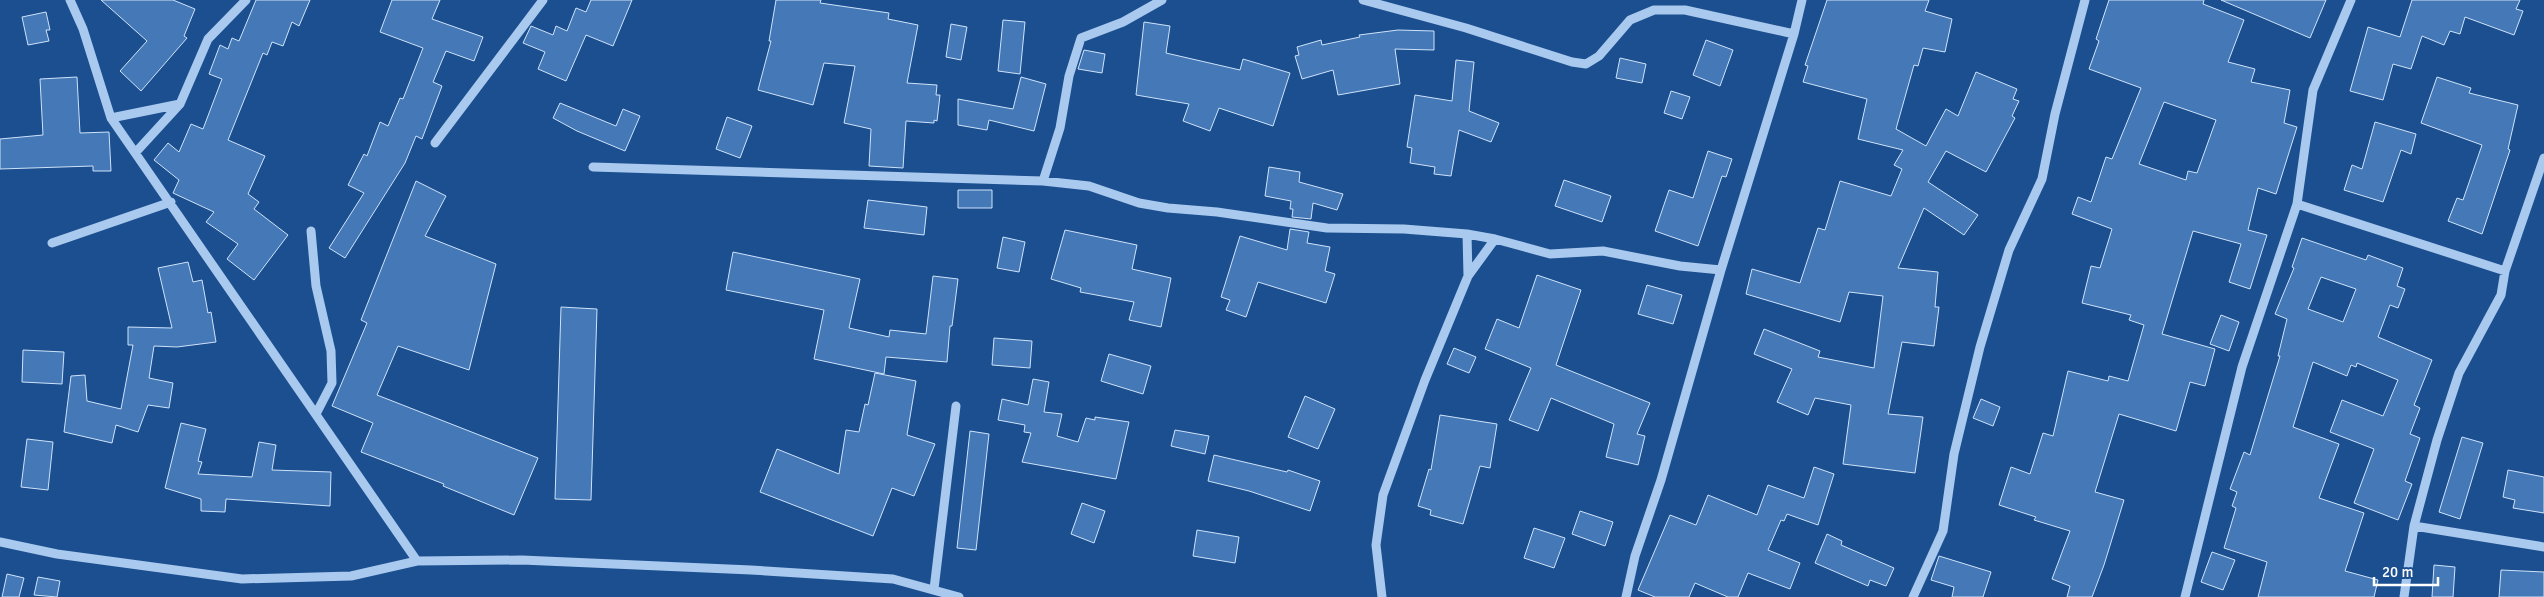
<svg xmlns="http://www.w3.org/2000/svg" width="2544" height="597" font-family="Signika,sans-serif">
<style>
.building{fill:#4478b7;stroke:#cfe3fa;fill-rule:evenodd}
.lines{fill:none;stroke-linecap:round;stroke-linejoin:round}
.minor{stroke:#a9c9ee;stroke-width:9}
</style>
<rect width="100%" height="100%" fill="#1b4f8f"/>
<path class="building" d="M101,0h72l22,9 -11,27 3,2 -46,53 -21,-20 27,-30z
M256,0h54l-11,26 -7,-4 -9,24 -11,-4 -5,13 -4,-2 -35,87 37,16 -17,38 11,8 -5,7 34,26 -34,45 -27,-21 11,-15 -32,-22 8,-10 -41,-19 6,-13 -25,-20 14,-17 11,9 12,-28 12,5 19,-50 -13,-5 11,-29 8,4 4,-11 7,3z
M392,0h48l-8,19 51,18 -9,24 -28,-10 -13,31 9,4 -20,53 -6,-3 -11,27 -60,95 -16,-10 35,-55 -16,-8 16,-31 3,2 13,-34 8,4 12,-28 3,1 20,-51 -43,-16z
M591,0h41l-19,46 -27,-11 -20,46 -28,-12 7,-17 -22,-9 8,-17 22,9 3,-9 11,5 9,-23 10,4z
M776,0h45l-1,3 69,10 -1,6 30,6 -11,58 30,2 -1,10h4l-3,26 -3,-1v3l-28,-2 -3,47 -34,-2 2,-37 -27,-6 11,-57 -31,-3 -11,42 -55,-15 13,-49h-2z
M1827,0h102l-4,11 27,8 -7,33 -22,-4 -5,18 -4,-1 -18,64 30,17 20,-37 12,7 18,-44 41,17 -4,10 6,2 -7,15 3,2 -29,54 -40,-21 -18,31 50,33 -14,20 -40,-27 -26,60 40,4 -3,35h4l-5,39 -32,-4 -14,72 35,3 -8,56 -72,-9 8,-59 -36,-7 -7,17 -31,-13 15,-33 -38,-15 10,-25 56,22 -2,6 56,11 9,-72 -34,-4 -9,30 -94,-28 6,-25 48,14 18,-55 7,2 15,-49 51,15 11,-27 -8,-4 9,-15 -45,-11 9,-40 -64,-17 5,-16 -3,-1z
M2109,0h95l-1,4 41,16 -16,42 27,7 -4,13 39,8 -6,33 13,4 -21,67 -18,-6 -10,42 19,5 -17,54 -21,-7 12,-38 -48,-13 -31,103 53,15 -10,37 -15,-4 -14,49 -57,-17 -24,78 29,8 -20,65 -12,32h-25l3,-11 -18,-7 18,-48 -36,-11 2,-3 -37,-12 12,-38 19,7 13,-41 10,3 15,-65 40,10 1,-5 19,5 16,-56 -15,-5 2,-5 -49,-12 9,-37 9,2 12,-39 -40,-15 6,-17 13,5 15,-45 6,2 29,-71 -52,-19 10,-28 -3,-2zM2164,102l52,18 -19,53 -9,-2 -2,9 -47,-16z
M2221,0h105l-16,38z
M2412,0h108l-4,9 7,2 -9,24 -49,-18 -5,17 -10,-3 -6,14 -22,-9 -11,33 -18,-5 -10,36 -33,-9 18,-64 32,10z
M46,12l4,18h-4l3,11 -21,4 -6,-28z
M1003,20l22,2 -5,52 -22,-3z
M1144,22l26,4 -4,27 74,17 3,-11 47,14 -17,53 -54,-18 -9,23 -27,-10 6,-17 -53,-9z
M951,24l16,3 -6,33 -15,-3z
M1398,30l36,1v19l-39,-1 5,35 -62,11 -5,-25 -31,9 -7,-23 4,-1 -2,-8 24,-7 1,5 38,-8 -1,-2z
M1706,40l27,10 -13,36 -27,-11z
M1084,50l21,4 -3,19 -24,-4z
M1620,58l26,6 -4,19 -26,-5z
M1456,60l18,2 -5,49 30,12 -8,19 -32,-12 -8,46 -17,-2 1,-7 -25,-4 2,-15 -5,-1 8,-52 37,6z
M77,77l3,56 29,-1 2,39h-18v-5l-93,3v-30l43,-4 -3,-56z
M1021,77l25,7 -12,47 -45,-11 -2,10 -29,-5v-26l55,10z
M2437,77l34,11 -2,5 49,12 -10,44 2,1 -28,84 -34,-13 9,-23 6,2 19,-55 -61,-22z
M1671,91l19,6 -8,22 -18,-6z
M560,103l56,23 7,-17 17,7 -15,35 -48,-20 -24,-13z
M727,117l25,9 -12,32 -24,-9z
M2375,122l41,12 -5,20 -10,-4 -18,52 -39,-12 8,-25 10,4z
M1708,151l24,8 -6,18 -4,-1 -24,70 -43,-15 14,-41 24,8z
M1269,167l31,5 -1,10 44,12 -6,16 -24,-7 -2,16 -19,-2 1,-8h-3l1,-8 -26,-5z
M1564,180l47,16 -9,26 -47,-16z
M416,181l30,15 -21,40 71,28 -27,106 -71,-24 -21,49 161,63 -24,57 -71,-29 1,-2 -83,-32 12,-29 -41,-17 35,-83 -6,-3z
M958,190h34v18h-34z
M868,200l59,7 -3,28 -60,-7z
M1290,229l19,3 -2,11 23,4 -5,24 10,3 -9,29 -68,-21 -12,35 -20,-7 4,-10 -9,-3 19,-61 47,14z
M1065,230l72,15 -5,24 39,9 -10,49 -32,-7 5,-18 -54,-10 1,-4 -30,-9z
M1003,237l22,5 -6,30 -22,-4z
M2302,238l64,22 2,-5 35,13 -6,18 8,3 -7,19 -8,-3 -12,32 54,23 -18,45 6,3 -10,26 10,4 -15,43 7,3 -14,36 -44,-17 20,-54 -44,-17 12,-32 41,16 15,-36 -41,-17 -1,4 -5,-2 -4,11 -34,-14 -20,65 46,17 -20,54 45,15 -19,58 33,9 -4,17h-116l9,-35 -43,-14 12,-40 -4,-2 5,-14 -7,-3 14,-37 6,3 30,-99h-2l9,-37 -12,-5 19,-46 -2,-1zM2321,277l35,12 -13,33 -35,-13z
M733,252l127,27 -11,49 40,9 1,-7 36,4 7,-58 25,3 -6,47h-2l-3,36 -61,-5 -2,17 -70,-15 10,-49 -98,-20z
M188,262l5,20 9,-2 6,33 3,-1 5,30 -39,5 -23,-1 -5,32 24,5 -4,25 -21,-3 -10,27 -22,-7 -4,18 -48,-11 7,-56 14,-1 2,26 34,8 12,-64h-5v-18l44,1 -14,-60z
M1537,275l44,15 -25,75 94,38 -13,31 8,2 -7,29 -32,-8 8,-33 -63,-26 -13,33 -29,-11 22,-52 -46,-19 12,-30 22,9z
M1647,285l35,10 -9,29 -35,-10z
M561,307l36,2 -6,191 -36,-1z
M2221,315l18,7 -10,29 -19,-7z
M994,338l38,3 -2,27 -38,-3z
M1454,348l22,9 -7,16 -22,-9z
M23,350l41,2 -2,32 -40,-2z
M1109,354l42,12 -8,28 -42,-13z
M875,373l41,8 -9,54 28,9 -21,52 -22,-8 -19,48 -113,-44 17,-43 62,25 7,-44 13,2 6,-28 3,1z
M1033,379l16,3 -5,30 18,2 -5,22 21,6 8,-24 9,2v-3l34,5 -13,57 -94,-17 9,-29 -7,-1 1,-7 -27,-5 4,-21 26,6z
M1305,396l30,13 -17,40 -30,-12z
M1981,399l19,8 -7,19 -20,-8z
M1440,415l57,9 -7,44 -10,-2 -17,58 -33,-9 1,-5 -13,-4 11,-37 2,1z
M181,423l25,6 -8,32 4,1 -4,12 54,3 7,-35 17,3 -4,25 59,2 -1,34 -104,-7 -1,13 -24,-1v-12l-36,-11z
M1175,430l34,6 -4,18 -34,-8z
M970,431l19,3 -13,116 -19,-2z
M2462,437l21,6 -23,76 -21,-7z
M27,439l26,3 -5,48 -27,-3z
M1214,455l73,17 1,-2 32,11 -10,30 -61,-20 -41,-10z
M1814,467l20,7 -16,51 -31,-11 -3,7 -3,-1 -13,30 32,13 -10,26 -42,-16 -10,24h-10l-33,-14 -6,14h-34l-17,-7 32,-75 26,10 12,-30 49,20 11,-30 36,13z
M2508,470l36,7v36l-31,-5 2,-8 -12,-3z
M1082,503l23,8 -11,32 -23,-9z
M1580,511l33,11 -8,24 -33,-12z
M1534,528l31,10 -11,30 -30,-10z
M1197,530l42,7 -4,26 -42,-7z
M1827,534l15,7 -1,4 53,23 -8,18 -16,-6 -2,6 -53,-23z
M2212,552l23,8 -12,30 -22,-8z
M1939,556l52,16 -8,25h-31l2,-10 -23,-7z
M2434,565l21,2 -2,30h-21z
M2501,570l43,2v25h-45z
M7,574l17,4 -5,19h-17z
M38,577l22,4 -3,16 -23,-2z"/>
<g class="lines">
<path class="minor" d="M70,0l13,29 28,89 306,443
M1363,0l103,28 106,34 14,2 13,-8 31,-36 24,-10h31l109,24
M111,118l69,-14
M435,143l108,-143
M136,152l44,-48 28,-65 38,-39
M593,167l450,14 46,5 50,17 29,5 49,4 110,16 77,1 63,5 28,5 55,15 53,-3 77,15 41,4
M1043,181l17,-53 9,-52 12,-38 42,-16 39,-22
M2297,204l208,67
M311,231l5,55 15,65 1,32 -16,31
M1467,234l1,42
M52,243l119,-41
M2414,526l130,21
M0,542l57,12 185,25 109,-3 66,-15 105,-1 229,10 142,9 66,18
M934,589l22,-183
M1382,597l-6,-52 7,-50 42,-115 43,-104 27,-37
M1626,597l9,-41 26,-76 60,-210 73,-236 8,-34
M1913,597l30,-66 11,-77 26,-107 29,-97 33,-71 13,-65 30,-114
M2185,597l57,-230 55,-163 16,-114 38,-90
M2404,597l10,-71 23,-86 22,-67 42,-78 4,-24 39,-113"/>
</g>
<path d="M2374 577v8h64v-8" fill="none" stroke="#ffffff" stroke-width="2.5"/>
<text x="2382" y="577" font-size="15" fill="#ffffff" stroke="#1b4f8f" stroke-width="4" paint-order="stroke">20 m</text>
</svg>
